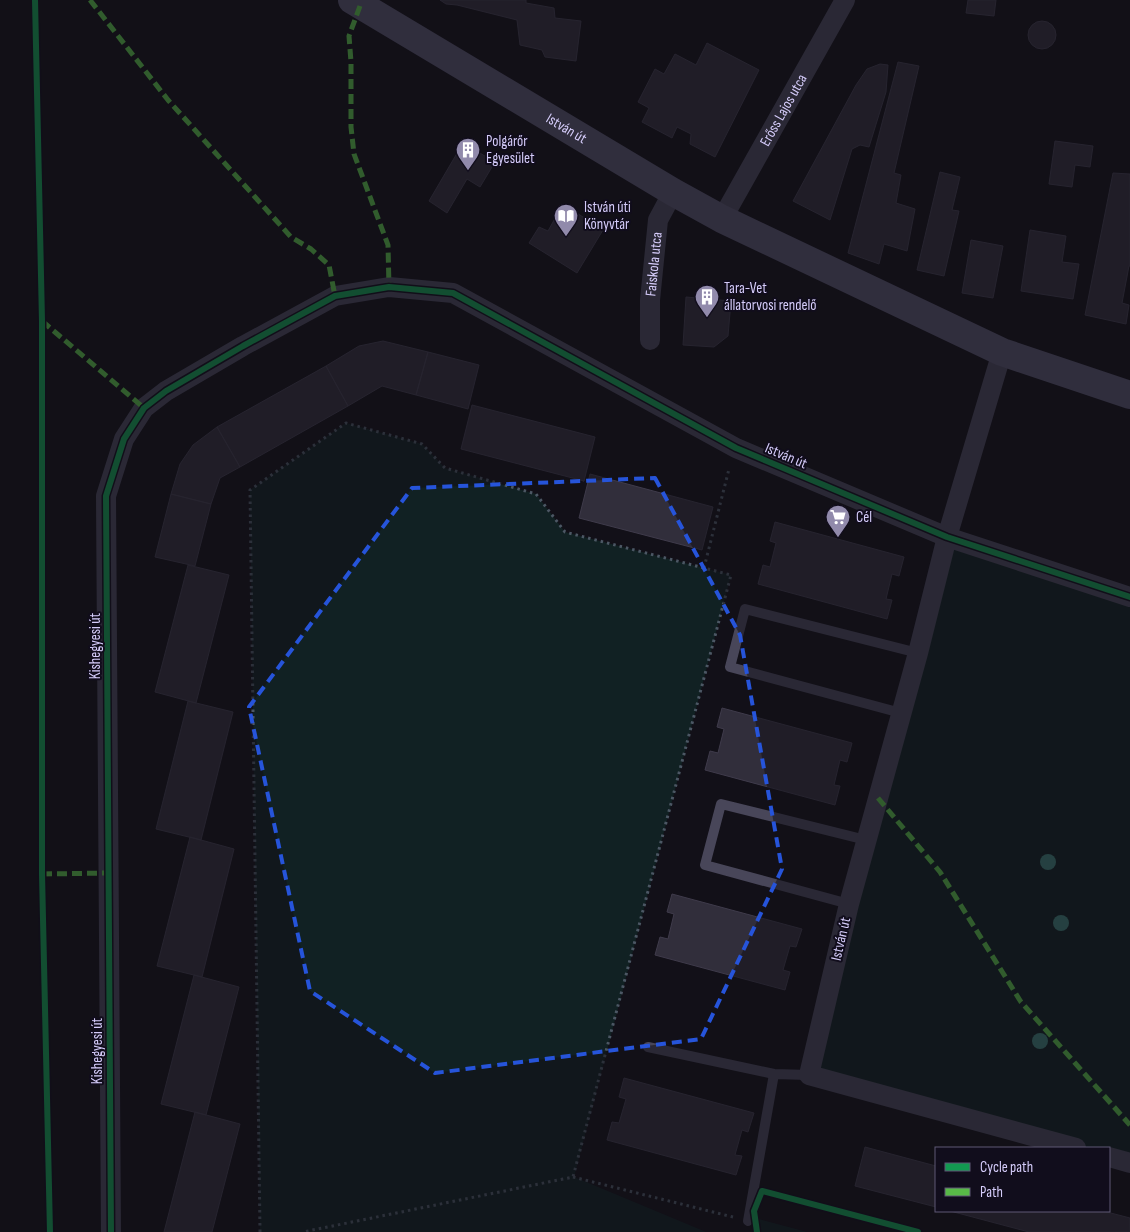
<svg xmlns="http://www.w3.org/2000/svg" width="1130" height="1232" font-family="'Sofia Sans Condensed',sans-serif">
<style>
.green{fill:#112123}
.building{fill:#312e3b;stroke:#3f3b4b}
.lines{fill:none;stroke-linecap:round;stroke-linejoin:round}
.path{stroke:#4c5764;stroke-width:3;stroke-dasharray:2.5 4;stroke-linecap:butt}
.lane{stroke:#484659;stroke-width:10}
.street{stroke:#484659;stroke-width:20}
.secondary{stroke:#55526b;stroke-width:28}
.quiet{stroke:#58b947;stroke-width:5;stroke-dasharray:10 5;stroke-linecap:butt}
.cycleway-casing{stroke:#110d1c;stroke-width:9}
.cycleway{stroke:#139951;stroke-width:6}
.tree{fill:#3d7b73}
.marked{fill:none;stroke:#2654da;stroke-width:4;stroke-dasharray:10 6;stroke-linejoin:round}
.labels{text-anchor:middle;dominant-baseline:central;stroke-width:4;stroke-linejoin:round;paint-order:stroke}
.street-label{font-size:15px;fill:#d5ccfa;stroke:#110d1c}
.poi-label{font-size:15px;fill:#d5ccfa;stroke:#110d1c;text-anchor:start}
</style>
<rect width="100%" height="100%" fill="#121018"/>
<path class="green" d="M346,423l76,21 23,24 91,26 29,38 166,43 -157,602 132,55h-446l-10,-742z
M947,537l183,60v568l-21,-17h-39l-261,-73z
M755,1218l52,14h-50z"/>
<path class="building" d="M440,0h86v3l28,5 1,10 26,3 -5,40 -31,-4 -3,-7 -22,-5 -3,-25 -60,-15 -11,-1z
M968,0h28l-2,16 -28,-3z
M1028 35a14 14 0 1 1 28 0a14 14 0 1 1-28 0Z
M707,43l52,27 -44,87 -25,-13 1,-10 -14,-7 -5,11 -30,-16 7,-14 -11,-6 17,-33 9,5 11,-20 21,11z
M898,62l21,4 -25,107 7,2 -5,28 19,6 -8,42 -23,-7 -5,20 -31,-11z
M880,64l8,1 -2,27 -17,55 -9,-2 -8,4 -22,71 -37,-19 63,-116 11,-16z
M1055,141l38,5 -3,21 -15,-2 -3,22 -23,-3z
M463,143l32,19 -15,25 -13,-8 -20,34 -18,-12z
M940,172l20,5 -8,33 7,1 -15,65 -27,-6z
M1113,173l17,1v92h-1l-7,37 7,2 -3,19 -41,-9z
M563,204l40,26 -26,43 -48,-30 10,-16 9,4z
M1030,230l36,6 -4,26 17,2 -6,35 -52,-8z
M971,240l32,6 -10,52 -31,-5z
M686,297l45,4 -3,35 -14,11 -31,-2z
M383,341l45,11 -12,43 -34,-9 -34,20 -22,-40 33,-20z
M428,352l51,13 -11,44 -52,-14z
M326,366l22,40 -108,61 -23,-40z
M472,405l123,32 -11,44 -123,-32z
M217,427l23,40 -20,11 -9,26 -40,-10 9,-30 13,-19z
M590,474l123,33 -11,43 -123,-32z
M171,494l40,10 -16,62 -40,-9z
M775,522l129,35 -5,19 -7,-2 -6,25 6,1 -5,19 -129,-35 5,-19 7,2 6,-24 -6,-2z
M188,565l41,10 -33,128 -41,-11z
M188,701l45,11 -32,128 -45,-11z
M722,708l130,35 -5,19 -7,-2 -6,25 6,1 -5,19 -130,-35 5,-19 8,2 6,-24 -7,-2z
M190,837l44,12 -32,128 -45,-11z
M672,894l130,35 -6,18 -6,-1 -7,24 7,2 -5,18 -130,-35 5,-18 8,2 6,-25 -7,-2z
M194,975l45,12 -33,128 -45,-11z
M624,1078l130,35 -6,19 -6,-2 -7,25 7,1 -6,19 -129,-35 5,-18 7,1 7,-24 -7,-2z
M195,1112l45,12 -28,108h-48z
M865,1147l71,19v41l-81,-21z
M950,1211h153l27,7v14h-101z"/>
<g class="lines">
<path class="path" d="M704,568l25,-99
M573,1177l160,40
M260,1232l-10,-742 96,-67 76,21 23,24 91,26 29,38 166,43 -158,602 -270,55"/>
<path class="lane" d="M901,713l-171,-46 15,-58 173,44
M849,904l-144,-39 16,-61 145,36
M648,1047l126,27 35,1
M748,1221l26,-147"/>
<g class="street">
<path id="s1" d="M722,219l123,-219"/>
<path id="s2" d="M650,340v-40l8,-80 15,-28"/>
<path d="M1002,352l-55,185 -29,116 -69,251 -40,171 267,73"/>
<path d="M1109,1157l21,6"/>
<path d="M111,1232l-5,-736 18,-57 20,-31 22,-17 77,-45 92,-50 54,-9 64,6 283,155 211,89 183,60"/>
</g>
<path class="secondary" id="s3" d="M352,0l321,192 49,27 280,133 128,43"/>
<path class="quiet" d="M90,0l78,100 87,97 36,40 20,12 18,16 6,31
M360,6l-11,30 2,26v65l3,27 34,91 1,42
M42,321l102,87
M878,798l62,74 81,130 109,123
M42,874l67,-1"/>
<defs>
<path id="cycleway" d="M35,0l7,321v553l8,358
M111,1232l-5,-736 18,-57 20,-31 22,-17 77,-45 92,-50 54,-9 64,6 283,155 211,89 183,60
M757,1232l-3,-21 8,-20 156,41"/>
</defs>
<use href="#cycleway" class="cycleway-casing"/>
<use href="#cycleway" class="cycleway"/>
</g>
<g class="tree">
<circle cx="1048" cy="862" r="8"/>
<circle cx="1061" cy="923" r="8"/>
<circle cx="1040" cy="1041" r="8"/>
</g>
<path d="M0 0H1130V1232H0ZM655,478l85,157 42,234 -81,170 -266,34 -125,-82 -61,-284 163,-219z" fill="#121018" fill-opacity=".55" fill-rule="evenodd"/>
<path class="marked" d="M655,478l85,157 42,234 -81,170 -266,34 -125,-82 -61,-284 163,-219z"/>
<defs>
<symbol id="building-pin" viewBox="-11 -11 22 30"><path d="M0 17L-7.5 6A9.5 9.5 0 1 1 7.5 6Z" fill="#918aab" stroke="#110d1c"/><path d="M-4-6H4V6H1V3H-1V6H-4ZM-2.5-4.3h1.7v1.8h-1.7ZM.8-4.3h1.7v1.8H.8ZM-2.5-1h1.7V.8h-1.7ZM.8-1h1.7V.8H.8Z" fill="#fff"/></symbol>
<symbol id="library-pin" viewBox="-11 -11 22 30"><path d="M0 17L-7.5 6A9.5 9.5 0 1 1 7.5 6Z" fill="#918aab" stroke="#110d1c"/><path d="M-6-4Q-3-5.5-.7-3.5V5Q-3 3-6 4ZM6-4Q3-5.5 .7-3.5V5Q3 3 6 4Z" fill="#fff"/></symbol>
<symbol id="supermarket-pin" viewBox="-11 -11 22 30"><path d="M0 17L-7.5 6A9.5 9.5 0 1 1 7.5 6Z" fill="#918aab" stroke="#110d1c"/><path d="M-6-5.5h2.5l.6 2H6L4.5 2H-2.5L-4.4-4H-6ZM-1.5 3.2a1.3 1.3 0 1 0 .1 0ZM3 3.2a1.3 1.3 0 1 0 .1 0Z" fill="#fff"/></symbol>
</defs>
<g fill-rule="evenodd">
<use href="#building-pin" x="454" y="136" width="28" height="38"/>
<use href="#library-pin" x="552" y="202" width="28" height="38"/>
<use href="#building-pin" x="693" y="283" width="28" height="38"/>
<use href="#supermarket-pin" x="824" y="503" width="28" height="38"/>
</g>
<g class="labels">
<g class="street-label">
<text stroke="none"><textPath href="#s1" startOffset="125">Erőss Lajos utca</textPath></text>
<text stroke="none"><textPath href="#s3" startOffset="250">István út</textPath></text>
<text stroke="none"><textPath href="#s2" startOffset="76">Faiskola utca</textPath></text>
<text transform="translate(786 456) rotate(23)">István út</text>
<text transform="translate(95 646) rotate(-90)">Kishegyesi út</text>
<text transform="translate(841 939) rotate(-77)">István út</text>
<text transform="translate(97 1051) rotate(-90)">Kishegyesi út</text>
</g>
<g class="poi-label">
<text x="486" y="141">Polgárőr<tspan x="486" dy="17">Egyesület</tspan></text>
<text x="584" y="207">István úti<tspan x="584" dy="17">Könyvtár</tspan></text>
<text x="724" y="288">Tara-Vet<tspan x="724" dy="17">állatorvosi rendelő</tspan></text>
<text x="856" y="517">Cél</text>
</g>
</g>
<rect x="935" y="1147" width="175" height="65" fill="#110d1c" stroke="#5f5975"/>
<rect x="945" y="1163" width="25" height="8" fill="#139951" stroke="#5f5975"/>
<text x="980" y="1172" font-size="15" fill="#d5ccfa">Cycle path</text>
<rect x="945" y="1188" width="25" height="8" fill="#58b947" stroke="#5f5975"/>
<text x="980" y="1197" font-size="15" fill="#d5ccfa">Path</text>
</svg>
